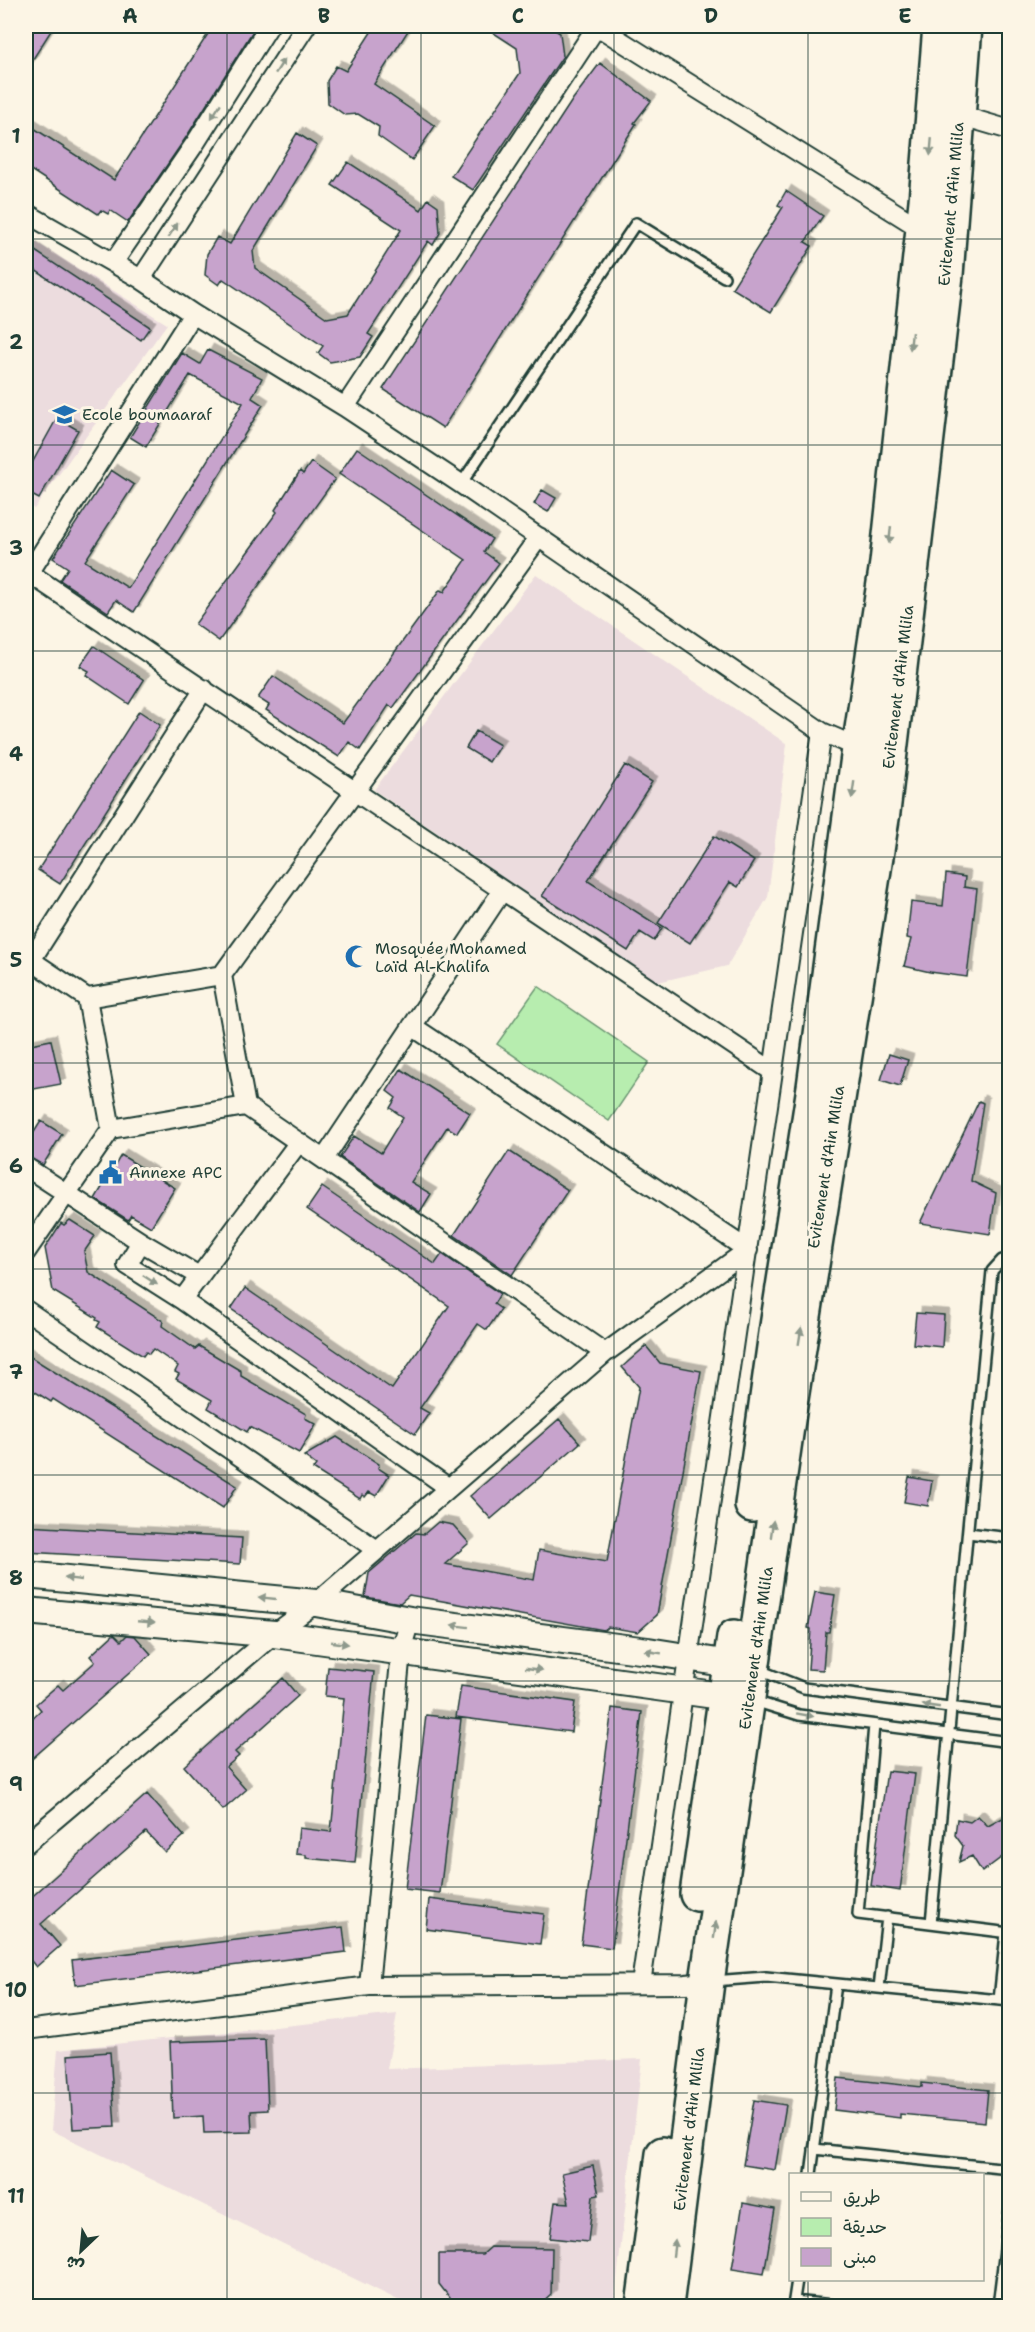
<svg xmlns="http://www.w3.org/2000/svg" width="1035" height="2332" font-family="'Shantell Sans','Playpen Sans Arabic',sans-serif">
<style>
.built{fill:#ecdcde}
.green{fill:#b7edaf;stroke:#6b9572;stroke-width:1.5}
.building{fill:#c7a3cc;stroke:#1f3d34;stroke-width:1.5;filter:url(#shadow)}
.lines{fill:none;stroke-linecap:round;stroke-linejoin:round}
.lane-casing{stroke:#1f3d34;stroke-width:14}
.street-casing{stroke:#1f3d34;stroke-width:22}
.secondary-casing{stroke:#1f3d34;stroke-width:30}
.highway-casing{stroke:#1f3d34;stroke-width:38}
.lane{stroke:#fcf5e5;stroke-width:9}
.street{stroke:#fcf5e5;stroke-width:18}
.secondary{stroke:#fcf5e5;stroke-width:26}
.highway{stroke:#fcf5e5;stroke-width:33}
.oneway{fill:#8e998c}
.grid{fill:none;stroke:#1f3d34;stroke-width:1.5;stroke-opacity:0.55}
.labels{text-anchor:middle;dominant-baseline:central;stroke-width:6;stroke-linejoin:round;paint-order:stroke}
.street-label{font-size:16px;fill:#1f3d34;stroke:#fcf5e5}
.poi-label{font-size:16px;fill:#1f3d34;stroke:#fcf5e5;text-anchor:start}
.neatline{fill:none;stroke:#1f3d34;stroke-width:2}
.grid-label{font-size:20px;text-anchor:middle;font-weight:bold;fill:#1f3d34}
</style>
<defs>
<filter id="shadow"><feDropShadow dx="5.5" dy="-5.5" stdDeviation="0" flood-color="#0004"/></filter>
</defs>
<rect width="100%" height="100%" fill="#fcf5e5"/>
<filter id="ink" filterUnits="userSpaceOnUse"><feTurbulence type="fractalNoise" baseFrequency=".0167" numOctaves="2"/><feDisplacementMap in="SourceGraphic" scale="12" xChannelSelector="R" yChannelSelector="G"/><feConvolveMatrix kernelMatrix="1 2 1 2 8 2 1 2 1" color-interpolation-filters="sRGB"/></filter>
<g filter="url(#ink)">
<path class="built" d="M26,236l141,88 -133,185 -8,-6z
M536,574l251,170 -19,153 -41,69 -69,16 -284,-192z
M397,2014l-10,55 255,-10 -28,247h-204l-359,-176 7,-80z"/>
<path class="green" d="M538,986l111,76 -40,59 -112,-77z"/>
<path class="building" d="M26,26h28l-28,44z
M213,26h43l-69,110 -59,86 -18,-12 -2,4 -7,-4 -3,4 -72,-47v-44l88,57z
M375,26h36l-37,58 61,42 -23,34 -34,-24 1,-9 -21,-13 -13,1 -17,-12 -1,-22 9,-15 10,5z
M483,26h65l12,7 3,23 -90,134 -22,-14 69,-103 -3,-25z
M600,63l51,38 -17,22 2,1 -193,304 -60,-39 190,-290z
M297,133l20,13 -64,105 2,17 72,50 21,-4 53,-84 -69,-45 16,-23 73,48 7,-11 10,7 2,27 -7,12 -5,-4 -60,93 5,3 -13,20 -30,5 -12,-9 5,-7 -100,-67 -4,6 -14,-10 2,-21 10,-17 13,7z
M786,191l37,25 -18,26 7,4 -41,66 -39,-24 51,-81 -5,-2z
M26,245l124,82 -9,13 -106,-70 -9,14z
M208,350l54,28 -10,20 11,7 -129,207 -18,-12 -8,12 -48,-32 8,-12 -15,-10 58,-88 23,15 -49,76 43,27 115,-185 -53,-28 -44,72 -16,-10 52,-84 18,11z
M57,418l21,12 -39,69 -13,-7v-18z
M357,448l135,91 -8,13 15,11 -106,145 -4,-3 -29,45 -11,-8 -10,15 -73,-47 3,-5 -11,-7 15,-22 70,47 97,-133 4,2 22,-32 -127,-86z
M311,462l24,17 -116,162 -24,-17 82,-112 -2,-2 25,-39 3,3z
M542,490l14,8 -8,14 -14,-8z
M94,646l50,34 -15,24 -43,-29 3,-4 -9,-5z
M139,711l21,14 -100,159 -22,-14z
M476,731l24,14 -11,17 -23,-14z
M625,765l27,17 -64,99 74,47 -8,13 -14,-9 -12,19 -86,-55z
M714,836l40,25 -16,26 -8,-5 -40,61 -32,-20z
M946,874l19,3 -1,10 13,2 -10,88 -37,-5 -26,-6 7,-27 -4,-1 4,-36 32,4z
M51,1040l10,44 -32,6 -3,-13v-32z
M889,1054l19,6 -8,26 -19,-6z
M401,1069l69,44 -13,20 -10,-6 -36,55 20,12 -11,18 -80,-55 14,-21 27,17 22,-36 -13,-9 6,-10 -9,-7z
M979,1101l4,2 -12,78 25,12 -6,41 -70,-11z
M41,1121l21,13 -19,31 -17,-9v-11z
M509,1151l59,39 -56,85 -58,-40z
M121,1155l54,33 -24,39 -20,-12 -3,5 -33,-21z
M322,1187l113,77 7,-10 58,40 -6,10 7,5 -14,21 -9,-6 -58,84 9,5 -14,21 -184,-125 14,-21 147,101 57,-83 -142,-97z
M70,1220l25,16 -11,16 4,20 75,49 -1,5 33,23 4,-3 42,25v5l65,38 -1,4 11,6 -17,29 -49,-26 -3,5 -39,-24 4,-8 -36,-21 3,-5 -4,-2 3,-6 -25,-17 -4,5 -3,-2 -3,4 -46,-29 3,-5 -4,-2 1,-2 -44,-27 -8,-43 16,-25 3,2z
M916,1313l28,2 -2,32 -29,-3z
M646,1346l14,17 41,8 -44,244 -19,17 -30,-5 -4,3 -195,-35 -9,8 -35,-6 4,-24 47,-40 8,1 14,-12 15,3 16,18 -24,21 89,16 5,-30 68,12 32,-175 -17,-20z
M26,1354l211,132 -14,22 -170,-109 -2,3 -25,-16z
M559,1419l21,24 -89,76 -21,-23z
M337,1437l42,27 -1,4 11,7 -13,21 -7,-4 -4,5 -3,-2 -2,4 -47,-30 3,-4 -12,-9z
M909,1477l23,4 -4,25 -24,-4z
M26,1526l216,12 -2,26 -214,-12z
M815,1592l20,3 -6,37h-3l-3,38 -15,-1 3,-40 -3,-1z
M114,1634l7,7 6,-6 8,1 16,18 -125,110v-40l15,-14 -5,-6 22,-19 5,5 32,-28 -5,-6z
M328,1667l46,5 -19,191 -49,-5v-3l-10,-1 3,-26 32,4 13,-134 -19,-2z
M283,1678l15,18 -63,56 4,4 -13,11 20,23 -23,20 -39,-44z
M461,1686l114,16 -4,30 -115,-15z
M612,1708l30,4 -30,236 -31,-4z
M426,1715l35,4 -21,174 -35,-4z
M887,1771l28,3 -15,117 -29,-5z
M147,1794l37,42 -19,16 -19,-20 -105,92 19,22 -24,21 -10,-12v-53z
M1010,1814v37l-28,21 -10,-16 -13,6 4,-16 -8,-11 2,-16 13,3 8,-6 10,10z
M429,1899l115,15 -4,30 -114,-15z
M343,1927l3,25 -271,33 -3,-25z
M265,2039l3,71 -17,1 1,21 -48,1 -1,-17 -30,2 -3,-76z
M110,2052l5,75 -42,2 -5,-74z
M838,2078l84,9v-4l66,7 -3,32 -85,-8v4l-66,-8z
M754,2100l32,5 -11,65 -32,-5z
M593,2166l6,29 -6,1 -5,46 -38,-4 5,-36 14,1 -7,-30z
M743,2203l32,6 -11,65 -32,-5z
M491,2247l61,1 -1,47 -13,12h-81l-18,-23v-30h44z"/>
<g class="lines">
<defs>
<path id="lane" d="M461,484l175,-261 88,54
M968,1533l42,5
M759,1670l45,18 206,27
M754,1701l45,14 211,27
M874,1725l-16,189 152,19
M931,1923l61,-652 10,-11 8,-2
M713,1981l53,-4 244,24
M879,1988l8,-71
M999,2000l7,-67
M814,2149l196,20
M811,2174l25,-190
M794,2301l48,5
M793,2306l4,-26
M998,2306l12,-97"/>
<path id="street" d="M597,26l326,204
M952,113l58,17
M26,213l115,66 52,35 152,93 116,77 361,248 42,18
M113,263l83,-121 73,-116
M141,279l165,-253
M345,407l252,-381h-2
M26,571c249,165 497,334 746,500
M26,578l167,-264
M26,957l61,41 135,-23 24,131 -135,23 -24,-131
M26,968l178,-279
M222,975l317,-438
M246,1106l359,247
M299,1142l-117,158 267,188
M324,1159l178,-268
M26,1167l115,75
M26,1252l85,-123
M182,1300l-55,-35 14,-23 58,34
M26,1310l351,240
M26,1844l248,-210 42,-31 289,-250 143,-103 -336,-224
M641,1984c63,-417 119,-835 181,-1252
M369,1986l32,-335 9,-31
M26,2030l343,-44 316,-2 22,-2"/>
<path id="secondary" d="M26,1575l290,28 94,17 238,31 101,16
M26,1611l248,23 469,65"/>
<path id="highway" d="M752,1505l24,-172 38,-246 45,-338 28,-186 39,-362 14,-175
M697,1894l37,-257
M643,2306l20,-152
M666,2306l41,-324 84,-583 92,-587 63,-537 19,-249"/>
</defs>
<use href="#lane" class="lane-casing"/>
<use href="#street" class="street-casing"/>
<use href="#secondary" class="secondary-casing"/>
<use href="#highway" class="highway-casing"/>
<use href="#lane" class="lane"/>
<use href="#street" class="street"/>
<use href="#secondary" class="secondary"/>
<use href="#highway" class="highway"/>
</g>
<defs><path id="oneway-solid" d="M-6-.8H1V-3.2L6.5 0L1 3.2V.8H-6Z" transform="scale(1.5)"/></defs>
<g class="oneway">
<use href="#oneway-solid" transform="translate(280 66) rotate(-57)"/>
<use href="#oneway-solid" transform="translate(216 111) rotate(122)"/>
<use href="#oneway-solid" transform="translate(931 147) rotate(95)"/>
<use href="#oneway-solid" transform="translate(173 230) rotate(-57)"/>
<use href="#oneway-solid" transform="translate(911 341) rotate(96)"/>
<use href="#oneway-solid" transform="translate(890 535) rotate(96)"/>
<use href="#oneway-solid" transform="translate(853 790) rotate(98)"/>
<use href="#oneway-solid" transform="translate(150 1280) rotate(33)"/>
<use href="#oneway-solid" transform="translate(800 1336) rotate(-81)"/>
<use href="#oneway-solid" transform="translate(772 1529) rotate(-82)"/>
<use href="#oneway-solid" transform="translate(73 1579) rotate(-174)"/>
<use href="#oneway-solid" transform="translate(267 1598) rotate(-174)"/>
<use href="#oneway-solid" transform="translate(146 1622) rotate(5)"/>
<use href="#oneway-solid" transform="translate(460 1626) rotate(-173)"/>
<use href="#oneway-solid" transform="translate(340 1643) rotate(8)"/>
<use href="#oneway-solid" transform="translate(653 1652) rotate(-171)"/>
<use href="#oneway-solid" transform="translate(534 1669) rotate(8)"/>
<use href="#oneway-solid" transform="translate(931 1706) rotate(-172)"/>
<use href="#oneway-solid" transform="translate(805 1715) rotate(10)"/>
<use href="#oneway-solid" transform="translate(715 1930) rotate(-82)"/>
<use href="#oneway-solid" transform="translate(674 2248) rotate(-83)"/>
</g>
</g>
<path class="grid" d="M227,26v2280M421,26v2280M614,26v2280M808,26v2148M26,239h984M26,445h984M26,651h984M26,857h984M26,1063h984M26,1269h984M26,1475h984M26,1681h984M26,1887h984M26,2093h984M808,2280v26"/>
<defs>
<symbol id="school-bare" viewBox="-9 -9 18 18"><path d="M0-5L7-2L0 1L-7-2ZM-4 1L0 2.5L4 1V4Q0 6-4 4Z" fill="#1f6fb2" stroke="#fcf5e5" stroke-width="2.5" paint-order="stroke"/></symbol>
<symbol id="mosque-bare" viewBox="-9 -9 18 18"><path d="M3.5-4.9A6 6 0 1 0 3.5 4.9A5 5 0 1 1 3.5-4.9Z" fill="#1f6fb2" stroke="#fcf5e5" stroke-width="2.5" paint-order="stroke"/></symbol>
<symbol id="civic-bare" viewBox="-9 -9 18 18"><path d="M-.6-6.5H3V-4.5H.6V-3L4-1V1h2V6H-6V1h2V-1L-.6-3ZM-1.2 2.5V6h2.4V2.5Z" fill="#1f6fb2" stroke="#fcf5e5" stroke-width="2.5" paint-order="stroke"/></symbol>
</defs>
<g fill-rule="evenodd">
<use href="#school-bare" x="48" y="398" width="33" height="33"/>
<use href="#mosque-bare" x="340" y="940" width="33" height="33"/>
<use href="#civic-bare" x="94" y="1156" width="33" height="33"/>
</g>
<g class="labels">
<g class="street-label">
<text transform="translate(951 204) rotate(-85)">Evitement d'Ain Mlila</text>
<text transform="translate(898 687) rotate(-83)">Evitement d'Ain Mlila</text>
<text transform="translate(826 1167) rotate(-81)">Evitement d'Ain Mlila</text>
<text transform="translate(756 1648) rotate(-82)">Evitement d'Ain Mlila</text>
<text transform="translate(689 2129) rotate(-83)">Evitement d'Ain Mlila</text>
</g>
<g class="poi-label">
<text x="82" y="414">Ecole boumaaraf</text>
<text x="375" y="948">Mosquée Mohamed<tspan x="375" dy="18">Laïd Al-Khalifa</tspan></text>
<text x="129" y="1172">Annexe APC</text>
</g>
</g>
<rect width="1035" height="2332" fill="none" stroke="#fcf5e5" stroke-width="66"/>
<rect x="789" y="2173" width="195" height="108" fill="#fcf5e5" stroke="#a4ab9e" stroke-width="1.5"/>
<rect x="801" y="2192" width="30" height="9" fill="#fcf5e5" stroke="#a4ab9e" stroke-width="1.5"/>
<text x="843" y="2203" font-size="18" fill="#1f3d34">طريق</text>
<rect x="801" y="2218" width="30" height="18" fill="#b7edaf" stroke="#a4ab9e" stroke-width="1.5"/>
<text x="843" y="2233" font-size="18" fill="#1f3d34">حديقة</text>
<rect x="801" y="2248" width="30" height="18" fill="#c7a3cc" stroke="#a4ab9e" stroke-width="1.5"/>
<text x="843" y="2263" font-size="18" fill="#1f3d34">مبنى</text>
<g transform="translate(81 2251) rotate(206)" stroke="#fcf5e5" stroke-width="4.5" paint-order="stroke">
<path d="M0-4.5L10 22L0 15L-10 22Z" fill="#1f3d34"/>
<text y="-9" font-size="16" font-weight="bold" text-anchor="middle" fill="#1f3d34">ش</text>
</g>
<rect x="33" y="33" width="969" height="2266" class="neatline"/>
<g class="grid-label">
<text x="130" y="23">A</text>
<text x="324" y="23">B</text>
<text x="518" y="23">C</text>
<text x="711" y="23">D</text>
<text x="905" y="23">E</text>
<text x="16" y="143">1</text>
<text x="16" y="349">2</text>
<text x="16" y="555">3</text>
<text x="16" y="761">4</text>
<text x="16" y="967">5</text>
<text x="16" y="1173">6</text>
<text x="16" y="1379">7</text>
<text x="16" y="1585">8</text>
<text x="16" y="1791">9</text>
<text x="16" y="1997">10</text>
<text x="16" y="2203">11</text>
</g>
</svg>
